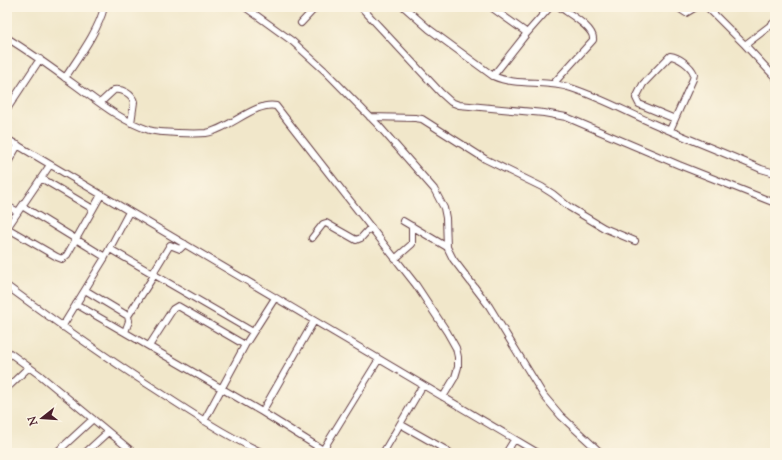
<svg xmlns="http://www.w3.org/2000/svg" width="782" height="460" font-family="'Sorts Mill Goudy',serif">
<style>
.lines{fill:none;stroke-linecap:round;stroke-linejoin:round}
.minor-casing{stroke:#633d43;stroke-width:8}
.minor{stroke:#fff;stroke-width:6}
</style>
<rect width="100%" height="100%" fill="#fcf5e5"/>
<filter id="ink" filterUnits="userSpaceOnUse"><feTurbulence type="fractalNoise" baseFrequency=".025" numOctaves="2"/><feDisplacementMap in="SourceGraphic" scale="8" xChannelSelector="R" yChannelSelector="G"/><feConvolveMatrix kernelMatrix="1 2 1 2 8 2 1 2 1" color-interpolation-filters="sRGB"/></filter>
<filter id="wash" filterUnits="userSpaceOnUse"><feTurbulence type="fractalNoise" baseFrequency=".012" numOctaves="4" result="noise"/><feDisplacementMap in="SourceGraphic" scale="16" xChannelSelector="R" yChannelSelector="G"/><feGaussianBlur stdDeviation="0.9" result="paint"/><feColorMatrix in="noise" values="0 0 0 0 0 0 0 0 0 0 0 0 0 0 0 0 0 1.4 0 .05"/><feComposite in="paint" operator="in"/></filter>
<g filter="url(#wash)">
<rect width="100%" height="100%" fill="#f1e7ca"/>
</g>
<g filter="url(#ink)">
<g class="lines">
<defs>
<path id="minor" d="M245,7l47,34 33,30 53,54 56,64 10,19 2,10 1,29 6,12 36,47 55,90 17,20 40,37
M361,7l80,86 10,9 8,3 85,8 22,4 113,48 96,38
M404,7l25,22 64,47c25,11 53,3 78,12 28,9 54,23 81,35 36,16 73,30 109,46l14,4
M491,7l36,26
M677,7l9,6 10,-6
M707,7l38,38 30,32
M301,23l15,-16
M7,38c28,17 53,36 79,55 20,15 39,29 63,37 10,3 46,4 57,3 22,-3 50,-32 70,-27l140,179 31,47 9,16 2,9v10l-3,10 -12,20
M745,45l30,-23
M493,76l34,-43 23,-26
M65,78c13,-20 34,-48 39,-71
M553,84l40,-44c2,-12 -24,-26 -33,-33
M100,103l14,-13c9,-1 18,4 20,12l-3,21
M7,109l33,-50
M370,117l45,1 7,1 63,40 57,28 11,7 16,13 35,21 31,13
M670,130l23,-51 1,-5c-3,-8 -15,-17 -24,-18l-27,28 -7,14 3,6 36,15
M7,139l531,314
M7,164l11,-19
M41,178l52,31
M7,206l11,6
M22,206l83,51
M403,221l44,26
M7,228l50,29 5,2 5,-4 34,-60
M7,228l43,-63
M312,238l11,-14 3,-1 30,17 5,-2 10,-11
M110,249l143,83
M395,259l17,-15v-18
M153,273l17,-28 10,4 5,-5
M7,286c49,36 98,71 148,103 35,23 70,46 108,64
M85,290l43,26 1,5 -4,11
M76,304l186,108 61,38
M128,316l27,-42
M62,327l42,-68 25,-47
M149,346l24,-37 5,-3 67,39
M7,351l34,25 93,77
M7,388l22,-21
M262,412l52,-91
M204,421l41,-76 30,-47
M400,424l46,26 3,3
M56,453l37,-34
M85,453l23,-21
M321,453l58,-94
M383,453l40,-68
M506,453l8,-13"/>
</defs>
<use href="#minor" class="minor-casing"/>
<use href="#minor" class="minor"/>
</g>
</g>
<rect width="782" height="460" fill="none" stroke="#fcf5e5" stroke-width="24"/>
<g transform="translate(42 418) rotate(253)" stroke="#fcf5e5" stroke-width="3" paint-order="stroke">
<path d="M0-3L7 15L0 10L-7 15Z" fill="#4a1f2b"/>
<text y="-6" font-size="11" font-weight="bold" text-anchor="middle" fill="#4a1f2b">N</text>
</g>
</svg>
